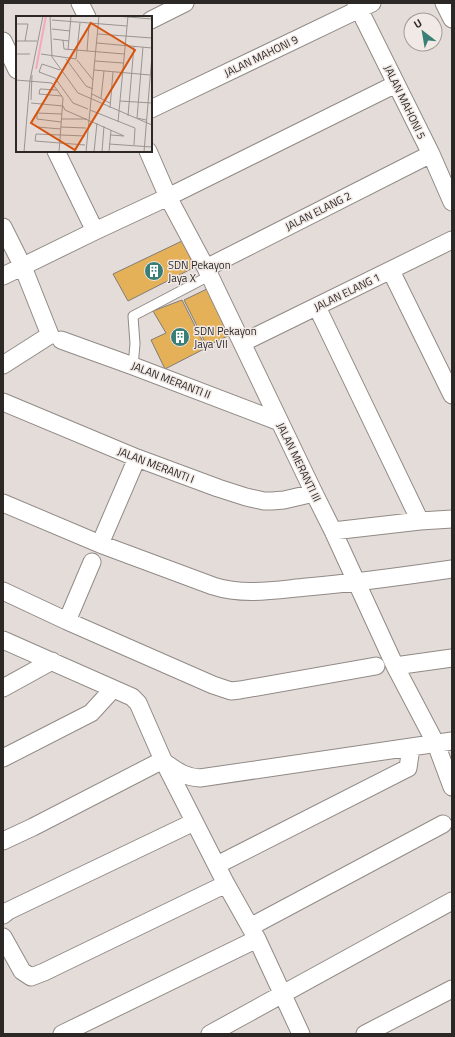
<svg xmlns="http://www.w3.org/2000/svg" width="455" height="1037" font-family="'Titillium Web',sans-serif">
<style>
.building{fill:#e5b158;stroke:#807c75}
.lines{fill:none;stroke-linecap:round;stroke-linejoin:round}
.lane-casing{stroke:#918a86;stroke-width:11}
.street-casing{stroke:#918a86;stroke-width:19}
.lane{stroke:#fff;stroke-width:9}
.street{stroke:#fff;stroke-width:17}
.labels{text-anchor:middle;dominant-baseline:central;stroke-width:3;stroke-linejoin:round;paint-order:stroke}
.street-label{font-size:11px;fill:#2b2826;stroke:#f1e9e5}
.poi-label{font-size:11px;fill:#2b2826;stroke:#f1e9e5;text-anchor:start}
.inset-river{fill:none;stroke:#f7a7be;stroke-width:2}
.inset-road{fill:none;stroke:#9a9491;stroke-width:1}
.view{fill:#d5540f;fill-opacity:0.15;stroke:#d5540f;stroke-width:2}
.inset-edge{fill:none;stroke:#2b2826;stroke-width:2}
</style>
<rect width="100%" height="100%" fill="#e4dcd8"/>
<path class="building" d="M182,241l13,26 -67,34 -15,-27z
M209,288l23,46 -25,12 -23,-46z
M182,300l24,48 -41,21 -14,-29 15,-7 -13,-22z"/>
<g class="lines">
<defs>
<path id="lane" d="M133,366l2,-22 -2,-28 76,-40"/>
<path id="street" d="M80,3l7,14
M356,3l75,151 21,48
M444,3l8,16
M151,20l34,-17
M3,41l14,29
M151,109l221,-106
M56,151l39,80
M148,151l20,46 38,71 108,225 19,38 62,135 41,78 16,43
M3,227l20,40 27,68 -47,30
M206,268l225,-114
M391,271l61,124
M3,276l92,-45 73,-34 228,-113
M317,307l103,214
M61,340l72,26 147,56
M242,343l210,-103
M3,402l134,56 81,30 28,9 18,4h8l12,-1 30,-7
M3,503l97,41 113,42c31,10 62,4 94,1 48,-4 97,-11 145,-18
M333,531l87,-10 32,-2
M100,544l37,-86
M3,591l64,30 146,64 18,6 9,-1 136,-24
M67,621l25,-59
M3,640l129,57 6,6 25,57 63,124 31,55 44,95
M395,666l57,-8
M3,688l49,-27
M3,758l88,-45 22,-24
M164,762c13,9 20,15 36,16l252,-37
M3,841l30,-14 130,-67
M217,865l191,-97 3,-20
M3,915l5,-4 186,-89
M250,927l193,-103
M3,937l19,34 9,6 13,-5 182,-88
M62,1034l195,-95
M210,1034l242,-133
M365,1034l87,-45"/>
</defs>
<use href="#lane" class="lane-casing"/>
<use href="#street" class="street-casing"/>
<use href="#lane" class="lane"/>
<use href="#street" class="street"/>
</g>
<defs>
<symbol id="building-disc" viewBox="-11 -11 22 22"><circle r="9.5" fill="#3a7f75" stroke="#f1e9e5"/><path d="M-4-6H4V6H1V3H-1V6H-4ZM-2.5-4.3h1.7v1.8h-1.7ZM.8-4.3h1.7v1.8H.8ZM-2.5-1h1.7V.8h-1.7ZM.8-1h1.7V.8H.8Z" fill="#fff"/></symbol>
</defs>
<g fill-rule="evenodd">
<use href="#building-disc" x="143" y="260" width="22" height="22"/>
<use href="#building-disc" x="169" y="326" width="22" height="22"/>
</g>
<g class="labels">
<g class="street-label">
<text transform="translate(261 56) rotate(-26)">JALAN MAHONI 9</text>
<text transform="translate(405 102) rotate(64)">JALAN MAHONI 5</text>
<text transform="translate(318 211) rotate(-27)">JALAN ELANG 2</text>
<text transform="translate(347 292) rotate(-26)">JALAN ELANG 1</text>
<text transform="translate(171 380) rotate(21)">JALAN MERANTI II</text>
<text transform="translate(299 462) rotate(64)">JALAN MERANTI III</text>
<text transform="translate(156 465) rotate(21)">JALAN MERANTI I</text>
</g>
<g class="poi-label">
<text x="168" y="265">SDN Pekayon<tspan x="168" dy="13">Jaya X</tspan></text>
<text x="194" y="331">SDN Pekayon<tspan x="194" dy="13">Jaya VII</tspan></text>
</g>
</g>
<g transform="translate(16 16)">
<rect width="136" height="136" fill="#e4dcd8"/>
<path class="inset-river" d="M20,53l10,-53"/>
<path class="inset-road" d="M34,0l2,41 26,36 74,32M100,0l36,3M36,4l75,6M0,8h12l-3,17M36,13l18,2M82,18l54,4M37,23l16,2M47,24l1,9 60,5M0,25h21M81,27l55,5M127,31l-6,71 9,2M52,34l3,-34M71,35l2,-27M0,38h14M25,38l35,5 4,-36M50,43l20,27 7,3M61,44l16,20M79,45l28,2M44,54l-18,-6 -3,8 16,6 18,25 15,6M78,54l56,5M0,64l36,3 11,15 -4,54M41,74l-17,-1 -1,5 23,2M76,78l18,9M85,82l3,-27M15,84l1,-25M104,85l32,2M15,87l32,3 2,4 59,26M94,92l3,-36M74,94l45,18 -1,17M112,100l6,-70M46,103h25M45,106l-24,-3v-6l25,1M102,106l10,-106M21,111l24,2M45,111l25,1M95,119l13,1M93,128l43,3M69,129l-50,-4 1,-7 49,2M8,136l6,-72 13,-64M70,136l13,-136M78,136l3,-29M86,136l2,-26M93,136l2,-22M128,136l8,-97"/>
<path class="view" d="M75,7l44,27 -60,100 -44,-27z"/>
<rect width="136" height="136" class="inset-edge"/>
</g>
<rect width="455" height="1037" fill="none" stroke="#2b2826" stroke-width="8"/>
<g transform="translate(423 32) rotate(329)"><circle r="19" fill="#f1e9e5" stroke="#a29c99"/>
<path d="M0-3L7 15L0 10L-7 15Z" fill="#3a7f75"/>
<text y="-6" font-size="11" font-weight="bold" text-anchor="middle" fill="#2b2826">U</text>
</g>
</svg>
